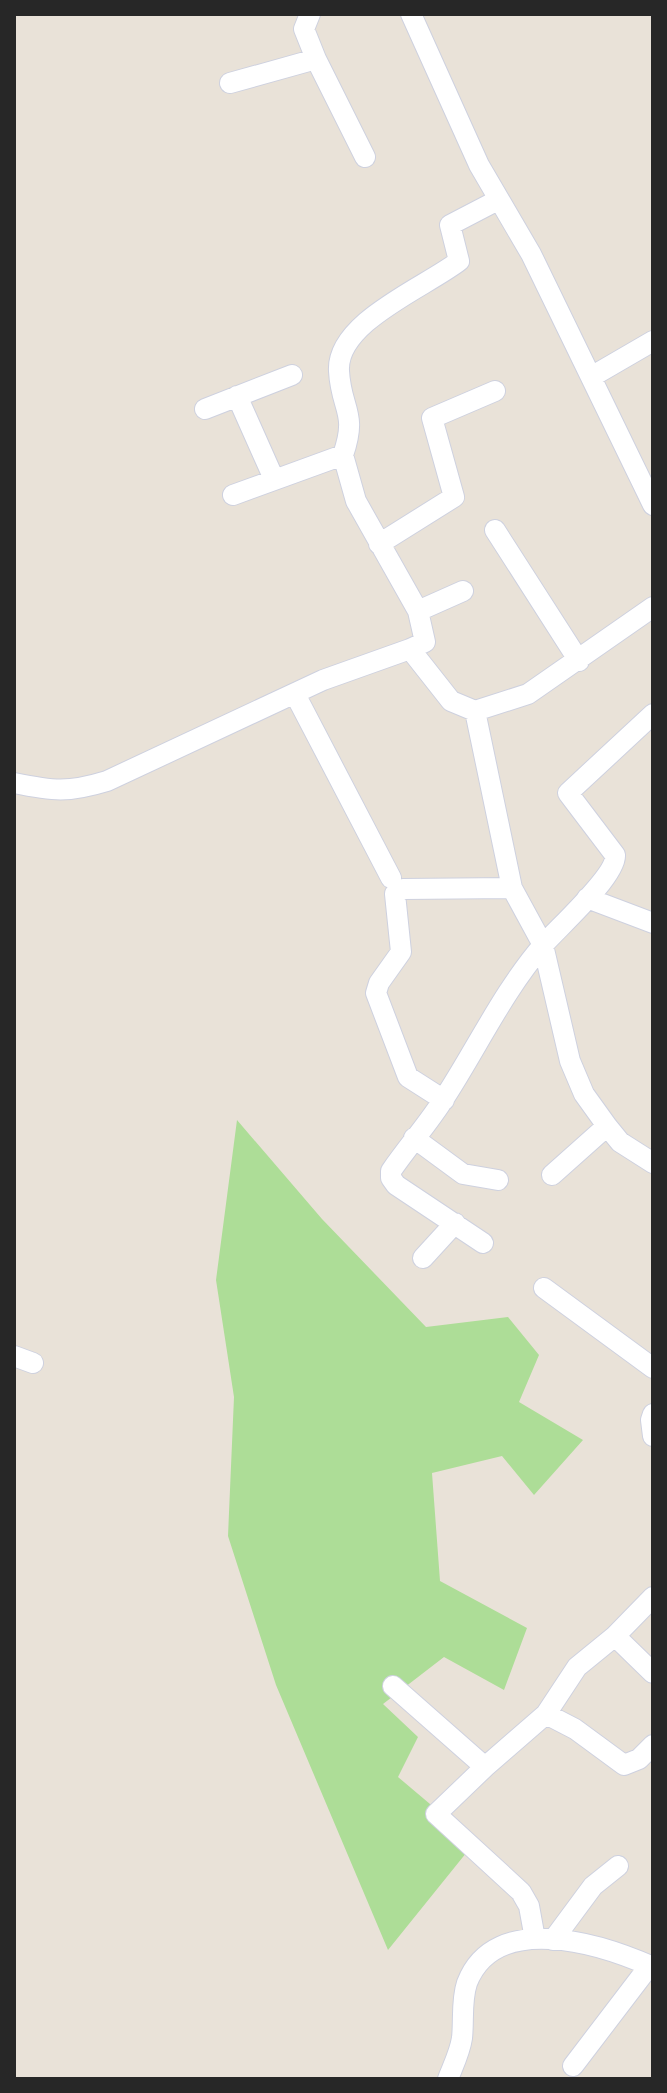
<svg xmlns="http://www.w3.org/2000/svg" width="667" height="2093" font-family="Arial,sans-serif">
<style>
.green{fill:#addd97}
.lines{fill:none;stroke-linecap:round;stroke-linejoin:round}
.street-casing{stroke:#ced1df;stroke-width:22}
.street{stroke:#fff;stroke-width:20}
</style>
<rect width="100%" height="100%" fill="#e9e2d8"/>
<path class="green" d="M237,1120l85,99 104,108 82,-10 31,38 -20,47 64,38 -49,55 -32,-39 -70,17 8,108 87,47 -23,62 -60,-33 -61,47 35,33 -20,40 77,65 -87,108 -112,-265 -48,-149 6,-139 -18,-117z"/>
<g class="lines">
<defs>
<path id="street" d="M411,14l68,151 52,89 122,251
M316,59l49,98
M230,83l86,-24 -12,-30 6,-15
M591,377l62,-36
M237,396l37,83
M205,409l87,-34
M343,455c15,-43 -2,-45 -4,-84 -3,-49 87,-84 120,-110l-9,-36 48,-25
M233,495l110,-40 13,46 62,110 7,31 -15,7
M495,530l84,131
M379,544l75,-47 -22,-79 63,-27
M418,611l45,-20
M295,694l96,184
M475,711l37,177 31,57 27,116 14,33 23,32 13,16 33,21
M14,783c39,8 54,10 93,-2l216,-101 87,-31 41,52 24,10 53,-17 125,-87
M587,898l66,25
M444,1100l-36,-23 -32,-84 3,-10 22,-31 -6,-58 8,-5 109,-1
M414,1138l49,36 35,6
M552,1175l55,-49
M483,1243l-87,-58 -5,-7v-7c17,-25 38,-48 54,-74 33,-51 59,-107 99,-153 15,-17 73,-69 71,-89l-47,-62 85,-79
M423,1258l32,-35
M544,1288l109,80
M14,1356l19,7
M653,1414l-2,6 2,16
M615,1636l38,37
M393,1686l92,81 61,-53 29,15 49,36 15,-6 14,-14
M546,1714l31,-47 38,-31 38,-39
M485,1767l-49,47 85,78 8,14 6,33
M553,1940l40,-54 25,-20
M573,2066l77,-101
M448,2079c5,-13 12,-27 14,-41 2,-18 -1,-37 5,-55 28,-73 134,-39 186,-16"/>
</defs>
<use href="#street" class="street-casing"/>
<use href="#street" class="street"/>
</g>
<rect width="667" height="2093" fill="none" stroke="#272727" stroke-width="32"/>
</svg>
